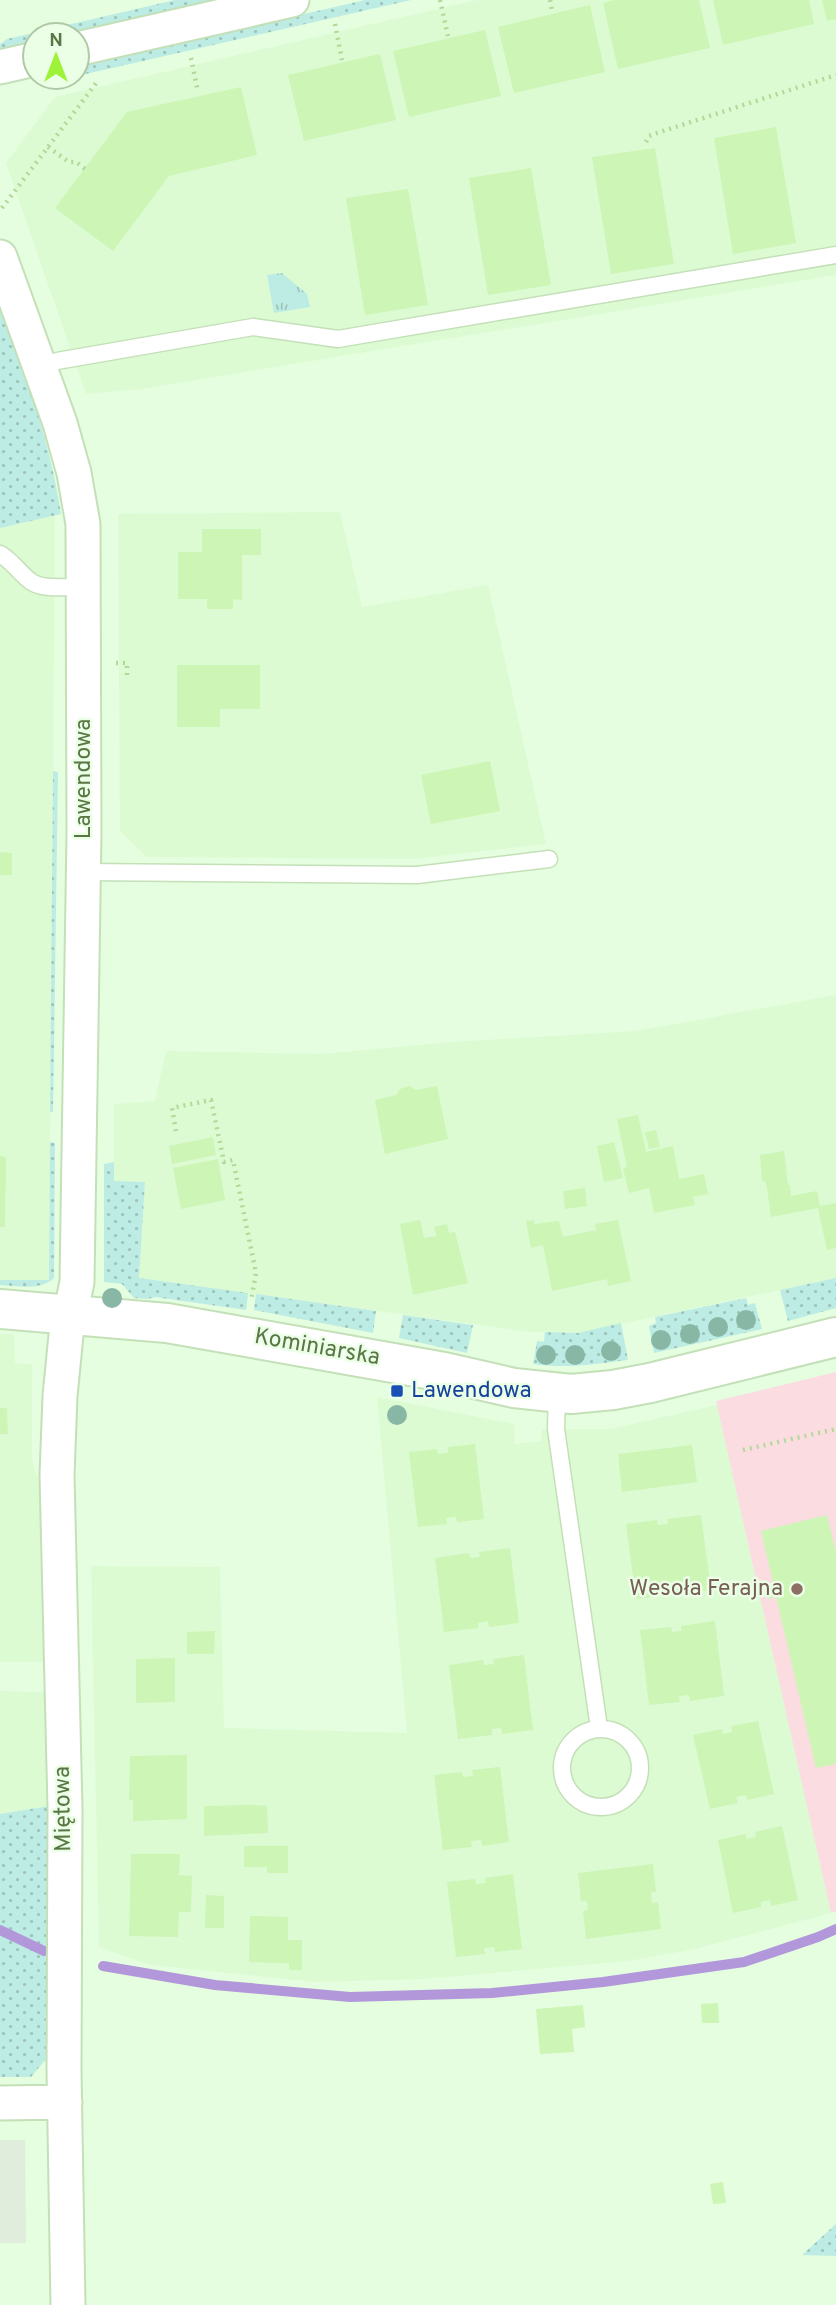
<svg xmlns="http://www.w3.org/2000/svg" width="836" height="2305" font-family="Overpass,sans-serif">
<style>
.residential{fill:#dcfbd3}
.industrial{fill:#e0ecdc}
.education{fill:#fadce1}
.grass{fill:url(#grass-dots)}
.park{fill:url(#park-tufts)}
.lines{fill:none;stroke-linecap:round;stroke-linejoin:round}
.stream{stroke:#b298db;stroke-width:10}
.building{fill:#cdf5b5}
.service-casing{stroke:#c4e0b8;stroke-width:19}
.minor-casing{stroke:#c4e0b8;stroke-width:37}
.tertiary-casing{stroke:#c4e0b8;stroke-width:42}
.path{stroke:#b1da98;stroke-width:4.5;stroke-dasharray:2 5;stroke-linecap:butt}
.service{stroke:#fff;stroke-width:16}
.minor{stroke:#fff;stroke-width:33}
.tertiary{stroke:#fff;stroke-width:38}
.tree{fill:#88b7a6}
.transit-dot{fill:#1a4fb4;stroke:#ebffe7;stroke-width:2.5}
.education-dot{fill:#8d6e63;stroke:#ebffe7;stroke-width:2.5}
.labels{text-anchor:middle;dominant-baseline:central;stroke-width:5;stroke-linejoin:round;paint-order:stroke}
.street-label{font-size:23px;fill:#5a7645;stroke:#ebffe7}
.transit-label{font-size:23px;fill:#164399;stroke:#ebffe7;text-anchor:start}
.education-label{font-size:23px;fill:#785e54;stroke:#ebffe7;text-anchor:end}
</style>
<defs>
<pattern id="grass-dots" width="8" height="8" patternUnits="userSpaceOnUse" patternTransform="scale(1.75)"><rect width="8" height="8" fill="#bdece4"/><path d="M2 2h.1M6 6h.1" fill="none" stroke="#9dc4bb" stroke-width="1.8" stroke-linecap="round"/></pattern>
<pattern id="park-tufts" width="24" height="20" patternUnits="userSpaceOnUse" patternTransform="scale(1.75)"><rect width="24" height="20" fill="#bdece4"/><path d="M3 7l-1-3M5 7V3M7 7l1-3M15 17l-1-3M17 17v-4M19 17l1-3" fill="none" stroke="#9dc4bb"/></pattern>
</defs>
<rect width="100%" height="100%" fill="#e4fedf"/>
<path class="residential" d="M477,0h359v275l-694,114 -56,5 -80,-231 49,-66z
M340,512l22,95 126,-22 58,259 -133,15 -266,-2 -27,-26 -2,-317z
M55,514l-6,767 -49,-1v-752z
M836,995v283l-258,55 -49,-1 -390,-54 6,-96 -31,-1v-77l41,-3 11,-50 156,3 130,-12 184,-11z
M0,1334h14l1,29 17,1v98l12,33 2,167h-46z
M377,1397l137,27 1,20 27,-3 -1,-12h70l106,-24 114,508 -136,36 -67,12 -204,18 -108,3 -166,-17 -51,-18 -8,-381 129,1 4,161 183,5z
M0,1691l46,1 3,114 -49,8z"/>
<path class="industrial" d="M0,2140h25l1,103h-26z"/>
<path class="education" d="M836,1372v539l-5,2 -115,-512z"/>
<path class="grass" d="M175,0h42l-152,35h-30v7l-35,8v-6l7,-5z
M365,0h46l-334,76v-10z
M0,304c24,66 51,140 61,210l-61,14z
M53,771l5,1 -5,340h-3z
M50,1142l5,1 -1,135c-14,13 -36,8 -54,7v-5h49z
M114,1162v19l31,1 -6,96 109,15 -2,17 -91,-13 -7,2 -14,-1 -12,-14 -18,-2v-118z
M836,1278v30l-48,13 -8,-31z
M256,1294l120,17 -3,22 -119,-23z
M746,1298l2,7 7,-2 7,26 -108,24 -5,-27 7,-3 -1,-6z
M403,1315l70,10 -6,28 -68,-15z
M621,1323l7,37c-32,4 -63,9 -95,4l4,-23 7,1 1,-10 33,1z
M49,1806c-1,84 -4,169 -3,253l-15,18h-31v-263z
M836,2224v32l-34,-1z"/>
<path class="park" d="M282,273l25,21 3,13 -36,6 -7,-38z"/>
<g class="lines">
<path class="stream" d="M0,1930l44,21
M103,1966l112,19 135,12 142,-4 111,-11 141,-20 74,-25 18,-8"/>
</g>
<path class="building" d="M614,0h85l11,48 -92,21 -15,-66z
M713,0h96l5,24 -91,21z
M822,0h14v19l-9,2z
M590,5l15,67 -91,21 -16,-66z
M485,30l16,66 -92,21 -16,-66z
M380,54l16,66 -92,21 -16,-66z
M241,87l16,68 -88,21 -56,75 -58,-43 72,-96z
M776,127l20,116 -63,11 -19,-116z
M655,148l19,116 -63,10 -19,-117z
M531,168l20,117 -63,10 -19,-117z
M408,189l20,116 -63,10 -19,-117z
M202,529h59v26h-19v45l-9,-1v10h-26v-10h-29v-47h24z
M177,665h83v44h-40v18h-43z
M490,761l10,50 -69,13 -10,-49z
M0,852l12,1v22h-12z
M409,1086l7,4 21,-4 11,53 -63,15 -10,-54 21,-5 4,-6z
M638,1115l8,37 27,-6 6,33 25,-5 4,20 -15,3 2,8 -41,8 -5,-25 -20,5 -6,-25 4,-1 -10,-48z
M656,1130l4,17 -11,2 -4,-17z
M213,1137l3,18 -44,9 -3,-18z
M614,1142l9,36 -19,4 -7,-36z
M784,1151l4,34h2l1,11 26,-5 3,15 16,-3v45l-9,2 -9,-42 -47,9 -4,-29 -2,-7h-3l-2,-26z
M0,1156l6,1 -1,70h-5z
M218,1159l7,41 -44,9 -8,-41z
M585,1188l2,18 -22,3 -2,-18z
M420,1220l4,18 13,-2 -3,-9 13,-3 2,9 6,-1 13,51 -55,12 -13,-71z
M534,1220v4l25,-3 4,16 33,-7 -1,-6 23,-4 13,61 -23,5 -1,-7 -55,12 -9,-46 -12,3 -5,-27z
M0,1408h7l1,26h-8z
M475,1444l9,75 -27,3 -1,-5 -10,1 1,6 -29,3 -9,-75 28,-3 1,5 10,-1v-6z
M692,1445l5,37 -75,10 -4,-38z
M701,1515l10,75 -35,4v-6l-10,2v5l-30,4 -10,-75 31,-4 1,5 10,-1 -1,-5z
M827,1515l9,37v212l-20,4 -40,-171 -8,2 -3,-10 9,-2 -13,-56z
M510,1548l9,75 -30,4 -1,-6 -10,2v5l-34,4 -9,-74 34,-5 1,5 10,-1 -1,-5z
M715,1621l9,75 -34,5 -1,-6 -10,1 1,6 -31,3 -9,-75 31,-3 1,5 9,-1v-5z
M215,1631l-1,23h-27v-22z
M524,1655l9,75 -31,4 -1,-6 -9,1v6l-34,4 -9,-74 34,-5 1,5 10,-1 -1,-5z
M175,1658v44l-39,1v-44z
M758,1721l16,73 -27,6 -1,-5 -10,2 2,6 -28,6 -17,-74 29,-6 1,5 9,-2 -1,-6z
M187,1755v64l-54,2v-21h-4l1,-44z
M500,1767l9,75 -27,4 -1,-6 -10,1 1,6 -29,3 -9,-75 28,-3 1,5 10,-1 -1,-6z
M251,1805l16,1 1,27 -64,3v-30z
M782,1826l16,74 -27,6 -1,-6 -9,2v5l-28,6 -15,-73 27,-6 2,5 9,-2 -1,-5z
M244,1846h44v27h-21v-6h-23z
M131,1854h49l-1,21 13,1 -1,36h-12l-1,25 -49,-1z
M653,1864l3,28h-5l1,11 6,-1 3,27 -75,10 -3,-28 5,-1 -1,-9h-6l-3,-28z
M513,1874l9,75 -27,3 -1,-5 -10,1 1,6 -29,3 -9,-75 28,-3 1,5 10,-1 -1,-5z
M206,1895l18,1v32h-19z
M250,1916l38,1v23h14v30h-13v-7l-40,-1z
M718,2003l1,20h-17l-1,-19z
M583,2005l2,22 -13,2 2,23 -34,2 -4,-45z
M723,2182l3,21 -13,1 -3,-20z"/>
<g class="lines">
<defs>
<path id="service" d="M41,368l16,-7 196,-34 85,12 498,-84
M0,554c12,7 19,18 29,26 12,11 39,6 55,7
M83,872l334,3 132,-16
M557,1392l-1,37 43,299
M562 1768a39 39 0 1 1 78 0a39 39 0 1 1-78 0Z"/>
<path id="minor" d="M77,49l215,-49
M0,67l35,-8
M0,257l60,166 14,50 9,51 1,309 -7,449 -11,53 -6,61 -3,79 8,334 -1,261 4,235
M0,2103l65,-1"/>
<path id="tertiary" d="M0,1309l167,14 277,49 70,16 57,6 42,-4 37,-7 186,-46"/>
</defs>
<use href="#service" class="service-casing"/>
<use href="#minor" class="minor-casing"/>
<use href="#tertiary" class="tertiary-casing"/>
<path class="path" d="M440,0l8,36
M550,0l2,11
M335,24l7,36
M191,58l7,34
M646,142l3,-6 8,-3 179,-58
M48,147l21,15h7l9,7
M2,208l95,-126
M116,663h11v16
M176,1131l-4,-23 39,-8 13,62 9,-2 23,113 -5,28
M743,1450l93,-21"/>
<use href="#service" class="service"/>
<use href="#minor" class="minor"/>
<use href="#tertiary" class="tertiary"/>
</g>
<g class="tree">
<circle cx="112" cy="1298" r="10"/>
<circle cx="746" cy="1320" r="10"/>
<circle cx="718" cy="1327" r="10"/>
<circle cx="690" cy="1334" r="10"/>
<circle cx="661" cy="1340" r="10"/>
<circle cx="611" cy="1351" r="10"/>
<circle cx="546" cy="1355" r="10"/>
<circle cx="575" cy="1355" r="10"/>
<circle cx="397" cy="1415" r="10"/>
</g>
<rect class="transit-dot" x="390" y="1384" width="14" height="14" rx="3.5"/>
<circle class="education-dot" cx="797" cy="1589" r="7"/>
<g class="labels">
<g class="street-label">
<text transform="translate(84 779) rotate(-90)">Lawendowa</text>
<text transform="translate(317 1348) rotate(10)">Kominiarska</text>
<text transform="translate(64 1809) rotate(-91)">Miętowa</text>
</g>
<g class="transit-label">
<text x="411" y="1391">Lawendowa</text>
</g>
<g class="education-label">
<text x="783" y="1589">Wesoła Ferajna</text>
</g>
</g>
<g transform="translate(56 56)"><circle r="33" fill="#ebffe7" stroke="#b1c8a6" stroke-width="2"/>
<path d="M0-5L12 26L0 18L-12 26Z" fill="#9ff23a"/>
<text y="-10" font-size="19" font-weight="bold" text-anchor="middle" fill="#5a7645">N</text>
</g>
</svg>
